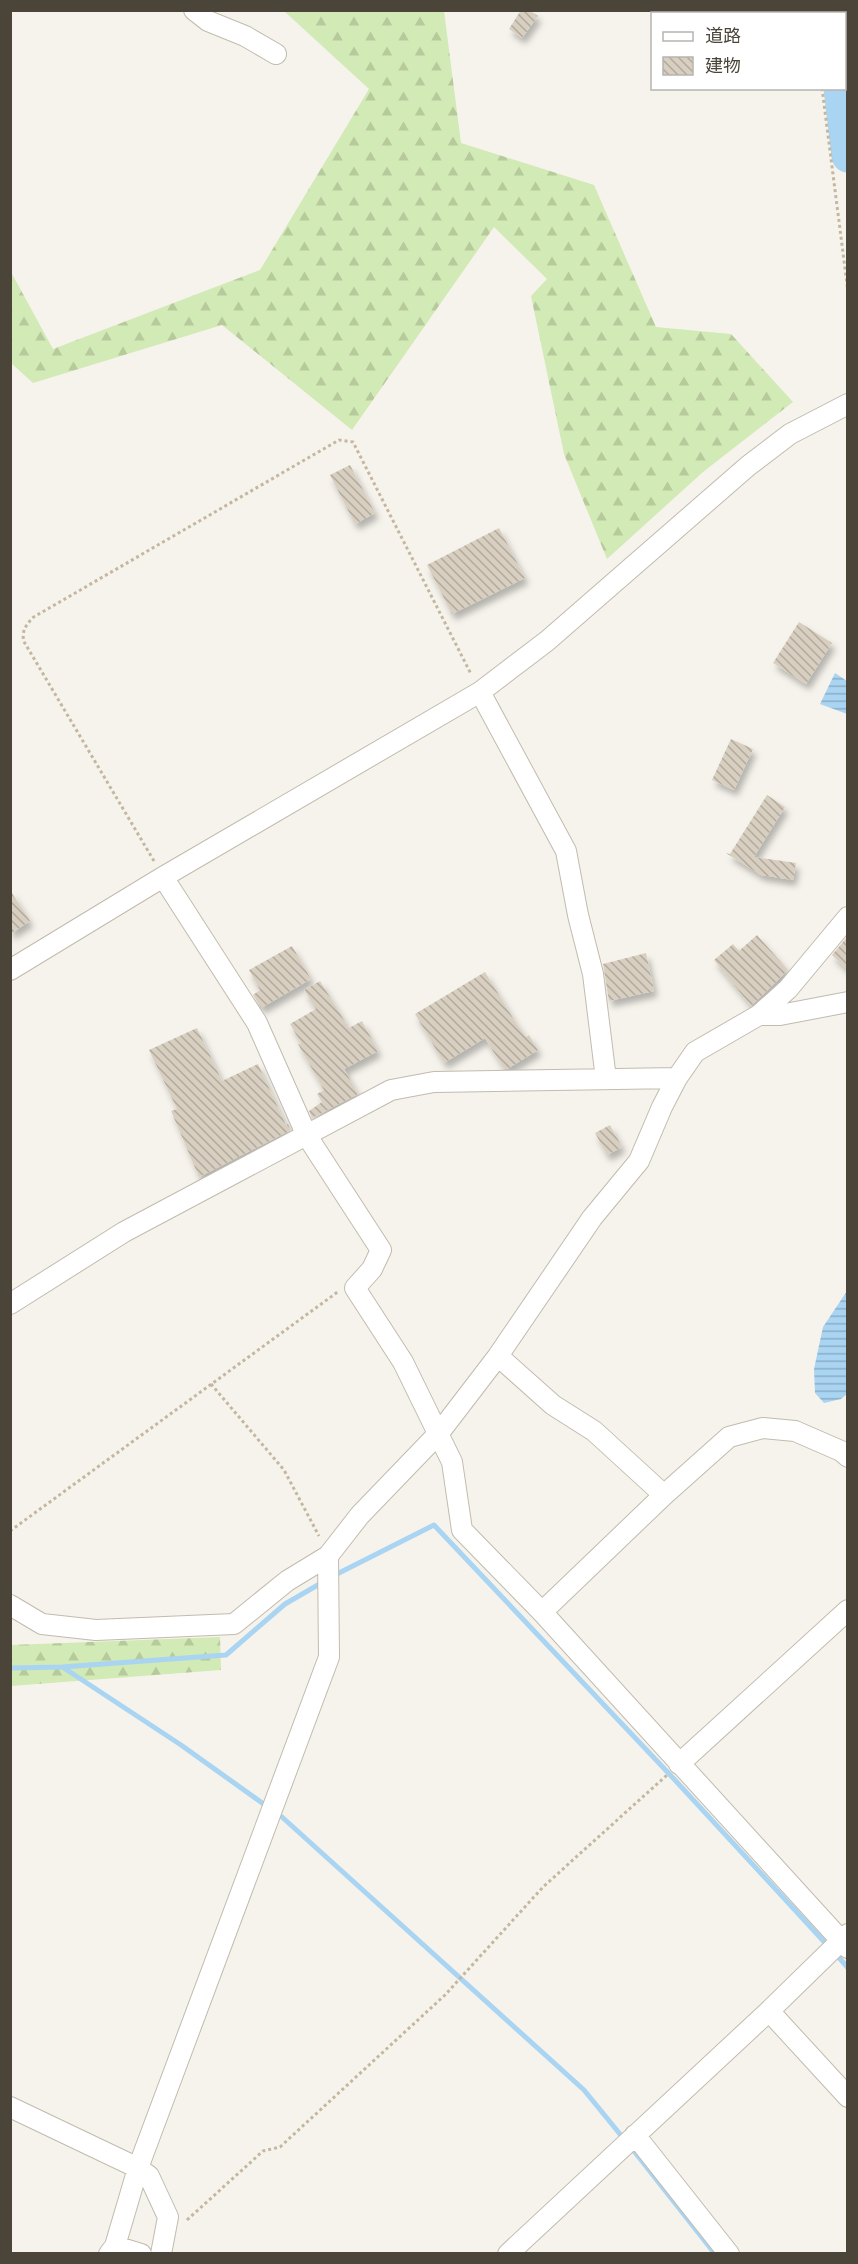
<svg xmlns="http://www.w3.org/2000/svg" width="858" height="2264" font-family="'Fira Sans Condensed','Noto Sans JP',sans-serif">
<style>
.forest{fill:url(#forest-firs)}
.water{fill:url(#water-rules)}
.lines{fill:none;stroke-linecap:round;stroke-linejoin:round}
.stream{stroke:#a9d4f2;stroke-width:5}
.river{stroke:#a9d4f2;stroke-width:33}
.building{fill:url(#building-back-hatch);filter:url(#shadow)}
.minor-casing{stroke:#c2bbae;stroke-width:22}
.path{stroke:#c4b79f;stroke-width:3;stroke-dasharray:3 3;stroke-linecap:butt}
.minor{stroke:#fff;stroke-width:20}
</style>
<defs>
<pattern id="forest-firs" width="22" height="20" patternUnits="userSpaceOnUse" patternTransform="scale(1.5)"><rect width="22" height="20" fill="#d2eab5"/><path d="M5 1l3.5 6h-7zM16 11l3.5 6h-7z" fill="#b6ca9c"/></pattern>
<pattern id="water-rules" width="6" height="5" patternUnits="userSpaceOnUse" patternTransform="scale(1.5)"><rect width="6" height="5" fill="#a9d4f2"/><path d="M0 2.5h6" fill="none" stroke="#8caec5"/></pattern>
<pattern id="building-back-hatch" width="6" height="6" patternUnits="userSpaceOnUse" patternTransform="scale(1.5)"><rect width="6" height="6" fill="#d8cfc1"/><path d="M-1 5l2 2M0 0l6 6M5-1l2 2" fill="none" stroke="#b1aa9e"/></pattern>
<filter id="shadow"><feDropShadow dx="3.5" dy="6" stdDeviation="3" flood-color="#0004"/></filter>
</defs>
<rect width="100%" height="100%" fill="#f6f3ec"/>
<path class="forest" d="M284,11h160l17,132 133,42 62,142 75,7 62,68 -90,70 -96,87 -43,-105 -33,-158 16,-17 -53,-52 -142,203 -130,-105 -189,58 -22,-20v-91l42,77 207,-79 109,-181z
M220,1637l1,33 -210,16v-41z"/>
<path class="water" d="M835,673l12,8v33l-27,-10z
M847,1291v103l-6,5 -17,4 -9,-10 -1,-24 9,-42z"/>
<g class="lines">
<path class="stream" d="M333,1576l101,-51 240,254 154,167
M10,1668l52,-1 164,-12 59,-51 38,-22
M64,1668l117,77 84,60
M282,1817l302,273 40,49
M835,1953l13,15
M630,2146l85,108"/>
<path class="river" d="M830,10l1,4
M840,88l8,68"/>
</g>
<path class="building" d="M521,10h8l9,6 -16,22 -13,-9z
M350,465l25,48 -20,11 -25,-49z
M499,528l26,50 -73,36 -25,-49z
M799,622l33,21 -26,41 -33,-21z
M731,739l22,10 -19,41 -22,-10z
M767,795l18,12 -31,50 42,6 -3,17 -32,-5 -35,-22 4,1z
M10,890l20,31 -20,13z
M757,935l31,35 -37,36 -37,-46 19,-16 6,7z
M848,936v34l-16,-15z
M292,946l19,33 -50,29 -8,-13 7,-5 -11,-20z
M646,953l8,38 -45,10 -6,-37z
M485,972l31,51 10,14 3,-2 9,15 -31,19h-3l-19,-31 -41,25 -29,-49z
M320,981l29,47 13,-7 16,30 -34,18 14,25 -46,24 -3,-7 13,-9 -5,-8 7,-4 -26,-46 3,-1 -11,-19 26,-15 -12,-19z
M197,1028l25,53 36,-17 28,61 2,-1 3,6 -92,47 -28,-66 6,-2 -28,-59z
M610,1125l12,22 -15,8 -12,-22z"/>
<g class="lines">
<defs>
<path id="minor" d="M194,10l14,11 37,15 31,18
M480,692l86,159 12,64 15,59 13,105
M163,877l94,146 50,113 74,114 -9,19 -17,19 48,74 49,100 10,68 80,82 306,336
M10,970l153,-93 317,-185 67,-51 201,-175 42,-32 58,-30
M759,1015h21l68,-13
M10,1304l114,-72 267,-142 43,-8 243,-4
M498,1356l55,49 41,26 70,64 65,-58 34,-9 32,3 46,20 7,6
M10,1605l32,19 54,6 138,-6 53,-43 41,-25 32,-41 79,-82 59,-77 94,-138 47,-57 23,-54 15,-29 18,-26 64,-37 29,-26 60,-72
M542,1612l122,-117
M679,1764l169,-154
M769,2011l79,86
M10,2107l128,61 11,8 19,41 -7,37
M635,2135l94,119
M115,2246l26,8
M109,2254l6,-8 23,-78 191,-511 -1,-101
M508,2254l261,-243 79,-77"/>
</defs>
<use href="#minor" class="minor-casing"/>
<path class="path" d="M812,10v4
M822,88l26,204
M154,861l-131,-221 1,-11 8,-11 307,-178 14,2 118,232
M211,1384l73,86 35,66
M10,1531l329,-240
M187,2220l76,-69 17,-4 165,-152 98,-108 124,-112"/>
<use href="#minor" class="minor"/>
</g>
<rect width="858" height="2264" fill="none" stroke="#4b4439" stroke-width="24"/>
<rect x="651" y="12" width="195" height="78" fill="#ffffff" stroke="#b7b4b0" stroke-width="1.5"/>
<rect x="663" y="32" width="30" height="9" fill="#ffffff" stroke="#b7b4b0" stroke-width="1.5"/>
<text x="705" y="42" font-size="18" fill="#4b4439">道路</text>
<rect x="663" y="57" width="30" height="18" fill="url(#building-back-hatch)" stroke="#b7b4b0" stroke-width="1.5"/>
<text x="705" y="72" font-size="18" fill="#4b4439">建物</text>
</svg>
